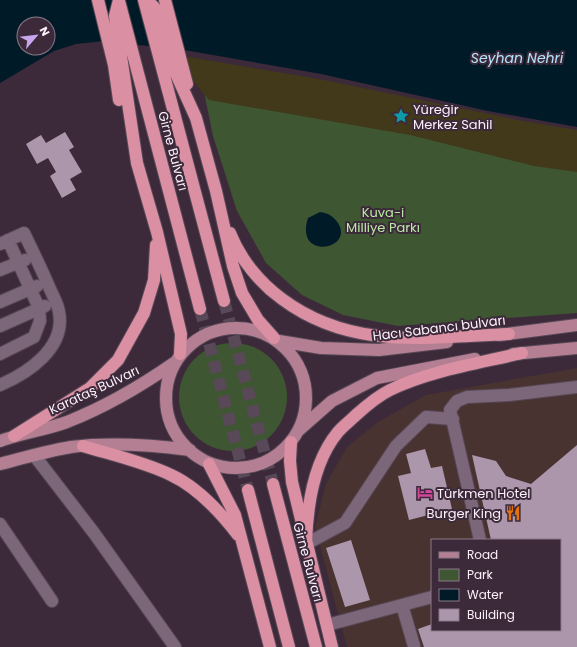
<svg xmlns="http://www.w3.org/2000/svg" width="577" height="647" font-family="Poppins,sans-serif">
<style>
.commercial{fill:#483331;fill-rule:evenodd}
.green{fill:#3e5632}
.sand{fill:#413919}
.water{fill:#001a27;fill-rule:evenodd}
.building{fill:#ac96ab}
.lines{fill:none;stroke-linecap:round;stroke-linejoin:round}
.highway-tunnel{stroke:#594858;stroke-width:12;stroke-dasharray:12 6;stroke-linecap:butt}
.minor-casing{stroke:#574856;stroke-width:14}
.major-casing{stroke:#574856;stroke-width:14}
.highway-casing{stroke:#574856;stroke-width:14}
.minor{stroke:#7c677a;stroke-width:12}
.major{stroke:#b47f92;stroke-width:12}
.highway{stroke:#da8fa2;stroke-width:12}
.labels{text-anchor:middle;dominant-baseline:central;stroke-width:4;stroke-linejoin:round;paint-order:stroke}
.poi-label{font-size:13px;fill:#fcf0fb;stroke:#3c2a3b;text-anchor:start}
.street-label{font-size:13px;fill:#fcf0fb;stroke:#3c2a3b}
.park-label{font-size:13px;fill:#bae9a5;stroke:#3c2a3b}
.water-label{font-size:14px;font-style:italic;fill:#b4e5ff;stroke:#3c2a3b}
</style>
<rect width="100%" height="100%" fill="#3c2a3b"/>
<path class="commercial" d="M577,368v279h-230l-32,-120 11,-43 21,-37 31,-25 48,-27zM432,540h128v90h-128z"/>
<path class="green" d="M201,77l376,77v159l-179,13 -55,-11 -41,-20 -36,-32 -29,-52 -24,-75z
M179 397a54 54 0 1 1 108 0a54 54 0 1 1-108 0Z"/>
<path class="sand" d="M177,55l147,25 199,41 54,9v42l-43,-6 -124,-31 -201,-35 -30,-36z"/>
<path class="water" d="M0,0h577v127l-89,-16 -167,-37 -137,-24 -80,-9 -28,3 -22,7 -54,32zM24,24h24v24h-24z
M320,212c8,1 13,4 18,11 17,27 -44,38 -30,-5z"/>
<path class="building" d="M65,132l9,15 -5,3 13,22 -12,7 6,11 -14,8 -12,-22 6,-4 -8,-14 -11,6 -11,-20 15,-9 5,8z
M577,445v202h-153l-6,-18 14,-5v6h128v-90h-69l-19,-85 24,6 10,15 25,8z
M425,449l6,19 11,-2 10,43 -43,11 -11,-44 13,-3 -5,-19z
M351,540l19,60 -25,7 -19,-59z"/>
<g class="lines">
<path class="highway-tunnel" d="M224,301l49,183
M200,309l48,181"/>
<defs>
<path id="minor" d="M0,244l24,-11c9,19 18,37 26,56 3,7 8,15 9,23 7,36 -31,61 -59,73
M0,270l25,-10
M0,302l37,-16
M0,326l45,-20
M0,354l34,-17 6,-16 -1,-13 -31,-68
M34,455l60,78 81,114
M0,524l52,77
M480,540l-30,-130 7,-9 10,-4 42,-2 68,-8
M306,544l39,-21 51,-77 30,-29 27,2
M402,605l12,41
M327,625l105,-28"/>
<path id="major" d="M166 398a70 70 0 1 1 140 0a70 70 0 1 1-140 0Z
M499,335l78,-10
M279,341l42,7 58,2 68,-8
M513,354l64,-6
M299,430l33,-29 45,-23 98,-19
M0,441c22,-8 45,-11 67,-19 38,-15 74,-36 107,-59
M0,464c23,-6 47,-13 71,-17 40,-5 80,-2 119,3"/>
<path id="highway" d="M98,0l16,65 5,35
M119,0l-4,16 22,147 20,69 24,102 -1,20
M144,0l80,301
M147,0l8,8 17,57 24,53 20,73 17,75 9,27 16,27 16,18
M165,0l22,84
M119,1l81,308
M230,233c10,26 30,50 52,66 70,52 146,38 227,35
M14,436l76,-48 28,-28 26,-47 10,-33 2,-35
M291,442l-1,19 2,21 40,165
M83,446c30,9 61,16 88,29 26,12 50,38 67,60
M209,464l26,51 35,132
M273,484l43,163
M248,490l41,157
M306,544c1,-38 7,-82 32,-112 5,-6 12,-11 18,-17 10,-9 22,-19 34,-25 38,-19 90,-27 132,-37"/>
</defs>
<use href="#minor" class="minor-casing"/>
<use href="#major" class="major-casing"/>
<use href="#highway" class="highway-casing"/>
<use href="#minor" class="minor"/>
<use href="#major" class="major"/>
<use href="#highway" class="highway"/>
</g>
<defs>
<symbol id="sight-bare" viewBox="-9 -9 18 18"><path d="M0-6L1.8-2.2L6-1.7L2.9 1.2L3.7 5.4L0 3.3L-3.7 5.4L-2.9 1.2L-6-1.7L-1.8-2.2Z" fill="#0f9aa8" stroke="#3c2a3b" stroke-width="2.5" paint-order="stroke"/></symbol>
<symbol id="hotel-bare" viewBox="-9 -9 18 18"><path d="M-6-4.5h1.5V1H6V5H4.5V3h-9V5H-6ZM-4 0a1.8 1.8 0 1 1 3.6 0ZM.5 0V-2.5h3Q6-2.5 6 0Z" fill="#d1479c" stroke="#3c2a3b" stroke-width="2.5" paint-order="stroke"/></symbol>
<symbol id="restaurant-bare" viewBox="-9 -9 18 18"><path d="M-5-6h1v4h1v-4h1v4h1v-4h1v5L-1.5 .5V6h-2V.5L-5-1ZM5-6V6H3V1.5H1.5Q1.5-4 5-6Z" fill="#e8710a" stroke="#3c2a3b" stroke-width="2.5" paint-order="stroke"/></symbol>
</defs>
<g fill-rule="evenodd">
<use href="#sight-bare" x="390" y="105" width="22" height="22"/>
<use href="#hotel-bare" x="414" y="482" width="22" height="22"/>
<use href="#restaurant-bare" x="502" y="502" width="22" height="22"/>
</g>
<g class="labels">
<g class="poi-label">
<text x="413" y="109">Yüreğir<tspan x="413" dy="15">Merkez Sahil</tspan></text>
<text x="437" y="493">Türkmen Hotel</text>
<text x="501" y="513" text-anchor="end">Burger King</text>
</g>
<g class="street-label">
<text transform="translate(173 151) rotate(75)">Girne Bulvarı</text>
<text transform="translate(439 328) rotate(-7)">Hacı Sabancı bulvarı</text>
<text transform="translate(94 390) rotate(-25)">Karataş Bulvarı</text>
<text transform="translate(308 562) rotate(75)">Girne Bulvarı</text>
</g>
<g class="park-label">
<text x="383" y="212">Kuva-i<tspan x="383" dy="15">Milliye Parkı</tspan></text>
</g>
<g class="water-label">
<text x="517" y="58">Seyhan Nehri</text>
</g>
</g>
<rect x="431" y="539" width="130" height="92" fill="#3c2a3b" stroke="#897988"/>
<rect x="439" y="552" width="20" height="6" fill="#b47f92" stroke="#897988"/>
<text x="467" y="559" font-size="12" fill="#fcf0fb">Road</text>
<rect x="439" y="569" width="20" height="12" fill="#3e5632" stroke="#897988"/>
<text x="467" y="579" font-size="12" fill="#fcf0fb">Park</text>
<rect x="439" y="589" width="20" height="12" fill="#001a27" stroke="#897988"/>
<text x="467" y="599" font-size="12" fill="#fcf0fb">Water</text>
<rect x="439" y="609" width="20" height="12" fill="#ac96ab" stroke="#897988"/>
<text x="467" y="619" font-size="12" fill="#fcf0fb">Building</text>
<g transform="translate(36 36) rotate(62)"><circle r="19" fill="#3c2a3b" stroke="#897988"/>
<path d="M0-3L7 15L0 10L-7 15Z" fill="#c9a5ee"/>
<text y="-6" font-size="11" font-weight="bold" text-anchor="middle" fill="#fcf0fb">N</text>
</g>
</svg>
